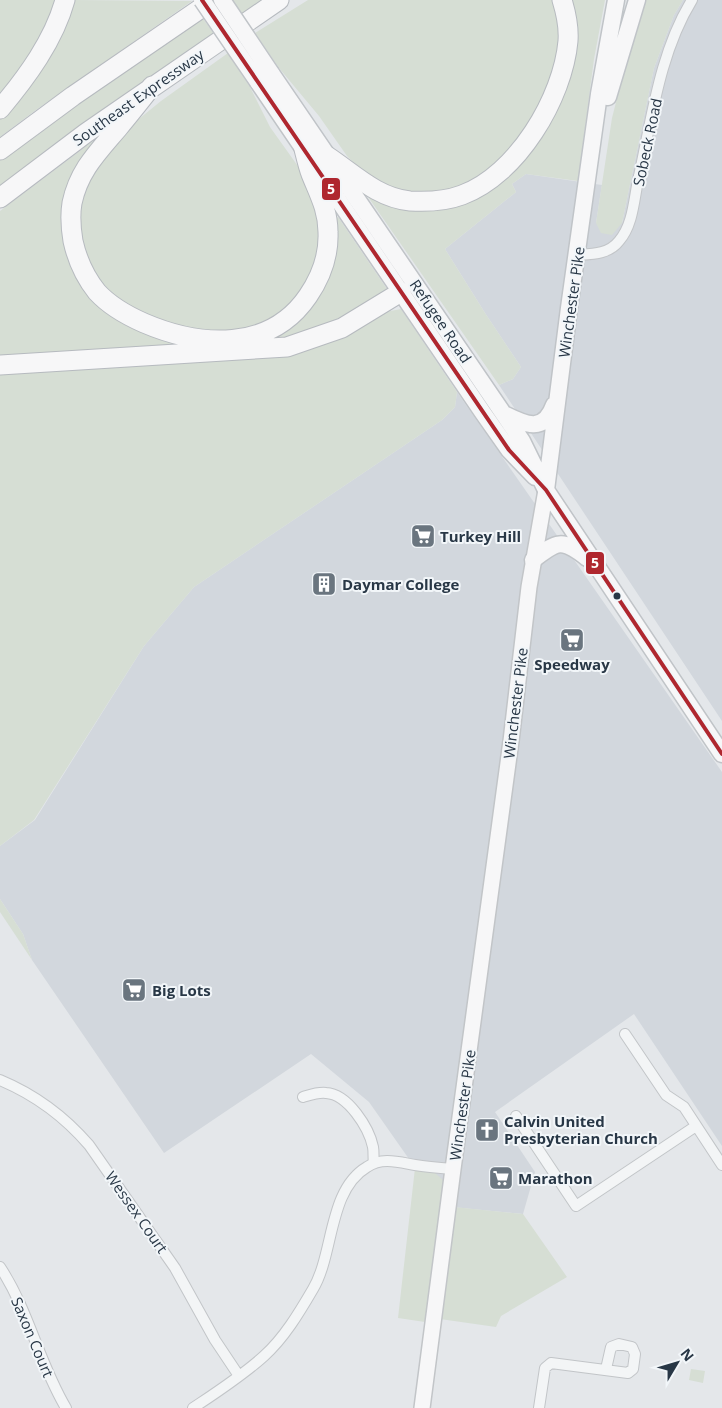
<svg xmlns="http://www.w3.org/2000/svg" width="722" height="1408" font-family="'Open Sans',sans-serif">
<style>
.built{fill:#d2d7dd}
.green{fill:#d6ded4}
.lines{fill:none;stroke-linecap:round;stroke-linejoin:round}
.minor-casing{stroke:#c2c5c8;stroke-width:12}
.secondary-casing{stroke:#c2c5c8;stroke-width:18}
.primary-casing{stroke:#c0c4c8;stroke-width:19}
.motorway-casing{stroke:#b6babf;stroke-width:21}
.minor{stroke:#f3f5f6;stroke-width:10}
.secondary{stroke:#f7f7f8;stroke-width:15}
.primary{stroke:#f7f7f8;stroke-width:16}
.motorway{stroke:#f7f7f8;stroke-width:19}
.primary-bridge-casing{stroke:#c0c4c8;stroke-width:19;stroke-linecap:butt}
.primary-bridge{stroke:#f7f7f8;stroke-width:16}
.bus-1-casing{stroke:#f2f6f9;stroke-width:8}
.bus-1{stroke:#af272f;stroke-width:4}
.bus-dot{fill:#283746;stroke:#f2f6f9;stroke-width:2}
.labels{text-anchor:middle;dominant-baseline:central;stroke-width:4;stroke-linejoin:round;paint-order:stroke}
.street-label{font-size:15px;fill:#283746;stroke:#f2f6f9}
.poi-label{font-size:15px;font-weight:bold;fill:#283746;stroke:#f2f6f9;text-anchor:start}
.line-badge{stroke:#f2f6f9;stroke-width:2}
.badge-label{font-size:14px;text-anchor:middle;font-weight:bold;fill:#fff}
</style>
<rect width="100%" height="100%" fill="#e4e7ea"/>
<path class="built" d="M683,0h39v721l-223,-336 14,-6 8,-12 -36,-54 -40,-64 71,-57 -4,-8 14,-10 76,11 -6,38h26l32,-155 20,-53z
M457,392l265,380v374l-88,-132 -139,98 40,60 -12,42 -81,-8 -73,-104 -58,-48 -147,99 -132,-193 -9,-26 -23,-35v-53l35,-26 109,-174 50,-59 248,-167 13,-13z"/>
<path class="green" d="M0,0h57c-8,32 -37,68 -57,94z
M74,0l118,1 -156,109 -36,27v-20z
M231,0h36l-24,16z
M308,0h249l6,49 -25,65 -20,27 -39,37 -31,13 -19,2h-17l-18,-4 -19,-10 -15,-10 -13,-13 -28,-40 -40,-48 -24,-35z
M568,0h37l-11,59 -16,122 -52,-7 -14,10 4,8 -71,57 40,64 36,54 -8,12 -14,6 -140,-201 93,19 93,-77z
M645,0h38l-9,15 -20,53 -32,155 -10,12 -11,-2 -5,-10 16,-105 19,-75z
M201,16l14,19 -215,154v-31z
M228,53l22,34 20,40 35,49 17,54 -7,40 -24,35 -17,13 -29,11 -29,2 -18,-1 -33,-7 -47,-24 -15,-14 -9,-13 -14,-34 2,-44 13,-31 34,-36 32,-26z
M97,138l2,2 -31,63 23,87 108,54 -199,15v-148z
M338,217l51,75 -28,19 -72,27 -30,5 36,-25 39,-98z
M401,309l56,83 -2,15 -13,13 -248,167 -50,59 -110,174 -34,26v-475l260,-16 120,-42z
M0,899l23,35 9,26 -32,-48z
M415,1168l20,5 9,8 -2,25 -17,116 -27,-4z
M454,1207l69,7 44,63 -66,39 -5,11 -56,-8z
M691,1369l14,2 -2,12 -14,-3z"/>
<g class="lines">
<defs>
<path id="minor" d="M577,255c16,-1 32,-1 42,-14 15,-17 15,-45 20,-65 13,-59 21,-124 53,-176
M625,1034l41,61 18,12 38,58
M0,1080c36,15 64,36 89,65l86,123 40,72 24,36
M303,1097c7,-2 15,-5 23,-4 22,1 43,35 47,54 1,5 0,11 1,16
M516,1116l60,90 120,-80
M0,1267c29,44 39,96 66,141
M193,1408c24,-16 49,-32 71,-52 20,-18 35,-43 49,-67 21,-35 15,-99 54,-122 15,-10 31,-5 48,-2 12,2 25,3 38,4
M539,1408l6,-40 6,-5 77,10 5,-4 2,-15 -3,-7 -13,-3 -8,3 -5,22"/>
<path id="secondary" d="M422,1408l31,-239 58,-428 18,-154 17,-97"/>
<path id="primary" d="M271,73l251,368 24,49 176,264
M258,82l225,331 26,37 26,27
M608,97l29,-97
M506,415c20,10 38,18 48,-10
M546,490l23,-182 30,-214 17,-94
M533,560c24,-19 29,-22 54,-2"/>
<path id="motorway" d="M152,86c-11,14 -22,28 -33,41 -21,25 -40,43 -47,76 -2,12 -1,26 1,38 4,18 12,36 24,51 12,13 31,24 47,31 56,24 126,29 164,-27 13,-19 21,-41 20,-64 0,-22 -9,-38 -17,-58 -3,-8 -5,-17 -7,-25
M0,109c27,-32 54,-69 65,-109
M0,150l73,-54 140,-96
M327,156c26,17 50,42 83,45 17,1 36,0 52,-6 55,-20 101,-97 106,-154 1,-14 -2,-28 -6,-41
M0,198l86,-65 193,-133
M0,365l287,-18 55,-19 59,-36"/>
</defs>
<use href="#minor" class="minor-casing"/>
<use href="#secondary" class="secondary-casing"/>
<use href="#primary" class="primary-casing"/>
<use href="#motorway" class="motorway-casing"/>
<use href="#minor" class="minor"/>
<use href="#secondary" class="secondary"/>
<use href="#primary" class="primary"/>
<use href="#motorway" class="motorway"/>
<defs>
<path id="primary-bridge" d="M202,0l56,82
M222,0l49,73"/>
</defs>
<use href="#primary-bridge" class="primary-bridge-casing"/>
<use href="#primary-bridge" class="primary-bridge"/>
<defs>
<path id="bus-1" d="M202,0l307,450 37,40 176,264"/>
</defs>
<use href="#bus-1" class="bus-1-casing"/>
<use href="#bus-1" class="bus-1"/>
</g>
<defs>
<symbol id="supermarket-square" viewBox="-11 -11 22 22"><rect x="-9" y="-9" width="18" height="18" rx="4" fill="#6a757f" stroke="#f2f6f9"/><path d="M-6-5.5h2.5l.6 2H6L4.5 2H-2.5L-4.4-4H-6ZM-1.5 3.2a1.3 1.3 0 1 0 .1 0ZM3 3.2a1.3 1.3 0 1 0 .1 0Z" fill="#fff"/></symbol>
<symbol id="building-square" viewBox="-11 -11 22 22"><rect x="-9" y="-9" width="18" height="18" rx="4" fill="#6a757f" stroke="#f2f6f9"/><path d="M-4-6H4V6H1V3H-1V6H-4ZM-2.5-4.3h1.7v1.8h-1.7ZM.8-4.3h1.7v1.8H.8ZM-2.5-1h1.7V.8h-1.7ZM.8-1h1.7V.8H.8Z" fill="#fff"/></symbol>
<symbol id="church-square" viewBox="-11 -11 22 22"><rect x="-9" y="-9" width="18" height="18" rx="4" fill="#6a757f" stroke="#f2f6f9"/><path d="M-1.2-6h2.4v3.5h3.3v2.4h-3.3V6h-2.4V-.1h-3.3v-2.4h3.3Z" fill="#fff"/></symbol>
</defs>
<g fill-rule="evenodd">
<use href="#supermarket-square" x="409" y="522" width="28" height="28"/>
<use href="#building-square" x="310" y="570" width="28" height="28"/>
<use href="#supermarket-square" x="558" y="626" width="28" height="28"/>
<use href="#supermarket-square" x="120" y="976" width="28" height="28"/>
<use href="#church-square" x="473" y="1116" width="28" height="28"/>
<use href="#supermarket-square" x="487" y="1164" width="28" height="28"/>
</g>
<circle class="bus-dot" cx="617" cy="596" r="4.5"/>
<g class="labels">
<g class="street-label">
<text transform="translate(138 97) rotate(-35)">Southeast Expressway</text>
<text transform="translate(647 142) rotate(-78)">Sobeck Road</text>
<text transform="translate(571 302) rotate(-82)">Winchester Pike</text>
<text transform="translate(441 321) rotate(56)">Refugee Road</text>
<text transform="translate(515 703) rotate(-83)">Winchester Pike</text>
<text transform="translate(462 1105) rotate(-82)">Winchester Pike</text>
<text transform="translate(137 1212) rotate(55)">Wessex Court</text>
<text transform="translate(33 1337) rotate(67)">Saxon Court</text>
</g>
<g class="poi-label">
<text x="440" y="536">Turkey Hill</text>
<text x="342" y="584">Daymar College</text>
<text x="572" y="664" text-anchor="middle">Speedway</text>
<text x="152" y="990">Big Lots</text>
<text x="504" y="1121">Calvin United<tspan x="504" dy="17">Presbyterian Church</tspan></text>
<text x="518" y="1178">Marathon</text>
</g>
</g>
<g class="line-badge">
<rect x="321" y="177" width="20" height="24" rx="5" fill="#af272f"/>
<rect x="585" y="551" width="20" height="24" rx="5" fill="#af272f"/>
</g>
<g class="badge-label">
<text x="331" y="194">5</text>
<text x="595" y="568">5</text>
</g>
<g transform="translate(677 1363) rotate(52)" stroke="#f2f6f9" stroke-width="4" paint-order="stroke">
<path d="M0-4L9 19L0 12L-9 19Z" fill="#283746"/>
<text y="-8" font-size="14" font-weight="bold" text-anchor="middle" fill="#283746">N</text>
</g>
</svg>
